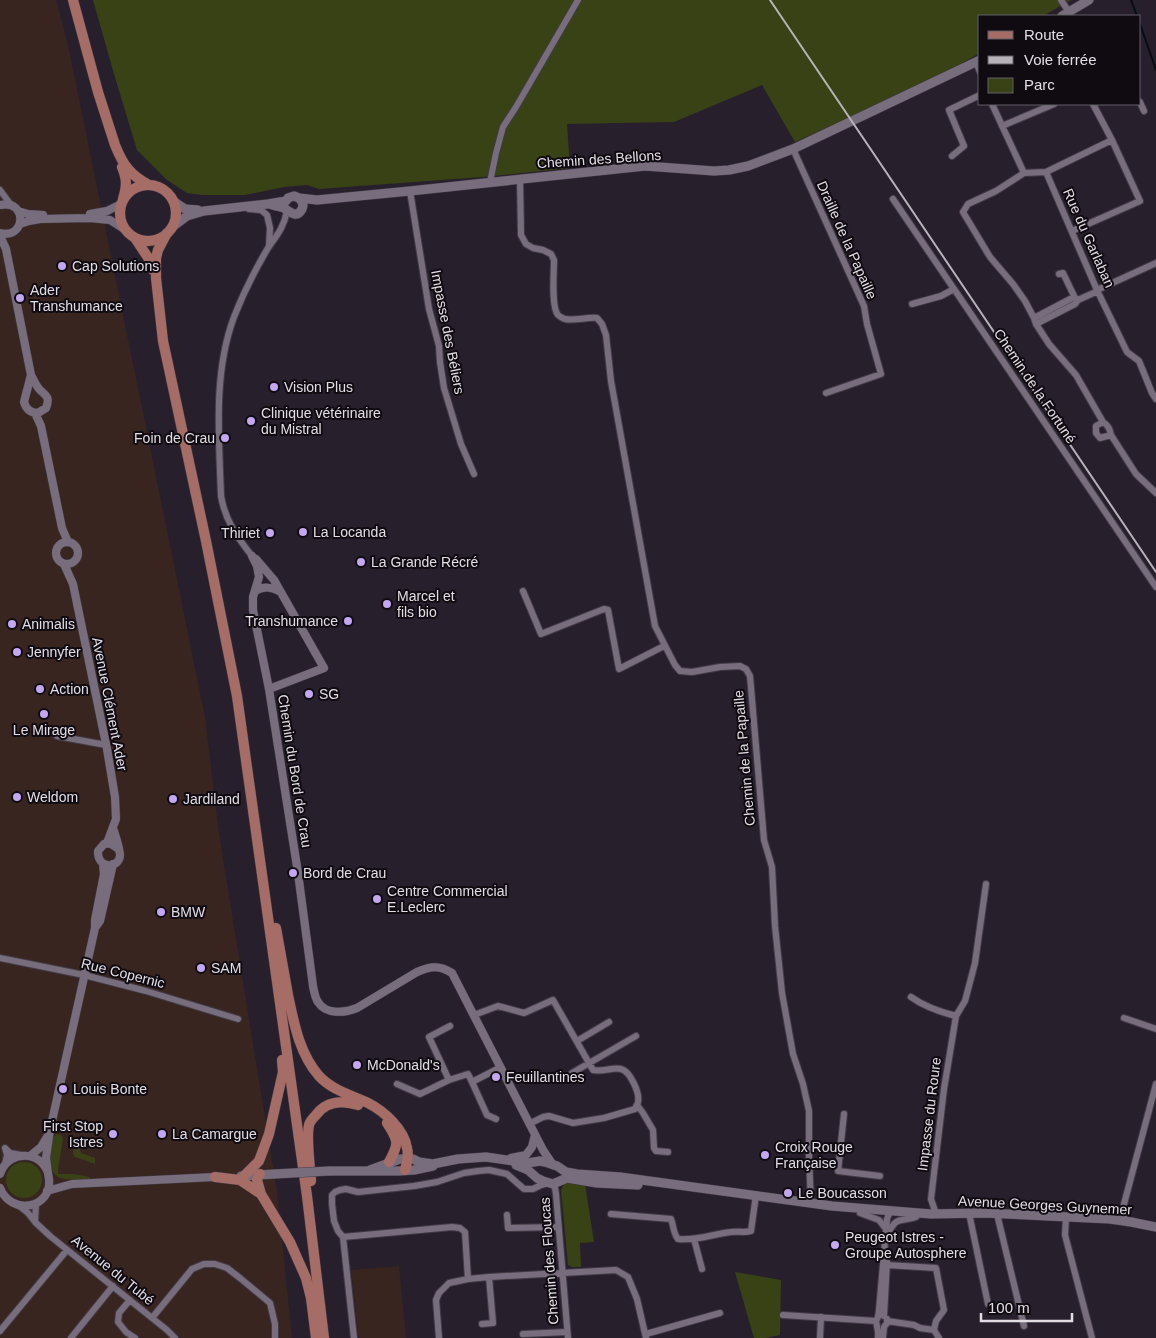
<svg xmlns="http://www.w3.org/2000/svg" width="1156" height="1338" font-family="Arial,sans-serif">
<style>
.industrial{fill:#382520}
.green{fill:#384215}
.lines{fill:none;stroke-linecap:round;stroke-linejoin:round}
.stream{stroke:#040e12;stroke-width:2}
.minor-casing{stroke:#433c47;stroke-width:8}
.tertiary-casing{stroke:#433c47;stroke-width:9}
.secondary-casing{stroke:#433c47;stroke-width:10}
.primary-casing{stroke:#433c47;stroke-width:11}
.minor{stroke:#786d7d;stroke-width:6}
.tertiary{stroke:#786d7d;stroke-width:8}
.secondary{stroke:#786d7d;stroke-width:9}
.primary{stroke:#a66d66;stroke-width:10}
.rail{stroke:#b7b1ba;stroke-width:2}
.secondary-bridge-casing{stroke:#433c47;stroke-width:10;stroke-linecap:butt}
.secondary-bridge{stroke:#786d7d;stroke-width:9}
.poi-dot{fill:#c4a7f1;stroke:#0f0b11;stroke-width:2}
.labels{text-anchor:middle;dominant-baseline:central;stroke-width:4;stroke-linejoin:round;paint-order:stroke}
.street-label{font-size:14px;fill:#e2dde5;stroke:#0f0b11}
.poi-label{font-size:14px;fill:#e2dde5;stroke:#0f0b11;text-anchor:start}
</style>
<rect width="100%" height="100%" fill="#281f2d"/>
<path class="industrial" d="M0,0h56l12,45 137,672 14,117 58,358 15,146h-292z
M399,1266l7,72h-47l-8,-68z"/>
<path class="green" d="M93,0h978l-28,16h-63v37c-59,34 -123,61 -185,89l-33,-57 -88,37 -107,2 3,44 -87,9 -164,12 -12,-4 -23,2 -39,8h-43l-15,-2 -20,-13 -30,-30 -23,-76z
M56,1134l5,1 2,4 -5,30v5h16l16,3 -1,2c-21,0 -39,6 -39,-23 -1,-7 1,-16 6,-22z
M74,1141h3l4,12 14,5v6l-20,-7 -2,-3z
M6 1180a18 18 0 1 1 36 0a18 18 0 1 1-36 0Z
M565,1182l20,2 9,58 -14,1 1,24h-9l-4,-2 -7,-75z
M735,1272l46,8 -1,55 -15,3h-11z"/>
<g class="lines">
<path class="stream" d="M1131,0l6,16
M1140,24l16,46"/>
<defs>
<path id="minor" d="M1061,0l8,12
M976,62l4,10
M1140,102l4,9
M992,104l32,69 22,-1 51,118 30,62 12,9 13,32 4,6
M1093,104l19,36
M1002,126l52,-22
M793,149l71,157 3,18 14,50 -55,19
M952,156l12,-10 -15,-36 31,-15
M1046,172l66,-32 28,61 -68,30
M1024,173l-28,18 -28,13 -5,8 27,45 23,27 12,17 9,17 2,6 13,20 27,31 27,47c5,3 7,7 8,13l-11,3 -4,-5v-7l7,-4
M520,179l1,56 5,9 7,4 10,2 8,4 3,6c0,12 -3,47 4,55 1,1 6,4 7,4 9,2 22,-2 32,-1l5,6 4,11 5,46 44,245 20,39 5,6 12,1 28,-5 20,-1 6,3 4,7 14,164 8,27 3,59 7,67 11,61 10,30 6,27v48l2,43
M490,182l6,-29 7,-26 13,-20 62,-107
M0,190l11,15
M410,191l19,118 10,37 1,16 4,26 17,56 13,30
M893,199l263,388
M249,209l12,1 6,5 3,13 -1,18
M1059,274l4,-1 12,25
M1097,290l59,-27
M912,304l29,-8 13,-7
M1034,318l40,-21 4,3
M1036,324l39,-20 3,-4 20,-9
M1111,435l25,39 20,19
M252,556c-15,-19 -27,-36 -31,-60 -2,-59 -8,-123 13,-179 9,-23 21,-47 34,-69 9,-13 16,-21 19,-37
M523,591l18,43 63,-25 4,1 11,59 45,-23
M57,736l49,9
M0,958l84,17 62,16 92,28
M911,997c14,10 29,15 45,19
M474,1015l24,-9 26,7 29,-13 40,70c10,2 20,-3 28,-1 9,2 19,24 17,33 0,2 -2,4 -3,7l-31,9 -31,5 -24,-7 -6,1 -14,7
M1124,1018l32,11
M577,1041l32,-19
M572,1073l64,-37
M449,1080l-20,-43 21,-11
M472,1082l15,33 9,4
M397,1084l23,10 29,-14 19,-6 4,8 29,-15
M637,1105l6,8 10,17 1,18 2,3 12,1
M844,1114l-6,57 42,5
M5,1164l2,-9 -2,-7 5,5 11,2
M553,1184l2,4 1,6 12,144
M18,1205l10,8 7,9 1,-19
M860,1213l19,7 7,9
M969,1213l19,91
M611,1214l60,5c3,8 2,14 7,20 18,2 35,-5 53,-7 7,-1 13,1 20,-1l5,-36
M936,1214l-5,-15 13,-110 12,-73 9,-15 10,-38 11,-79
M997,1214l27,112
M507,1215l1,13 50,-1
M1066,1217l-1,18 27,103
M1124,1221v-17l32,-120
M35,1222l15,14 117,94 8,8
M890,1230c7,-14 13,-8 26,-13
M343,1237l109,-10 8,1 5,4 3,47
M694,1239l8,30
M887,1265l49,3 8,42 -8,11 -2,9 5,8
M130,1300l-11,13 -1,9 8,10 9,6
M783,1315l93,6
M884,1316l3,-54
M152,1318l40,-49 12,-5h11l12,4 13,10 30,25 5,21v14
M887,1321l27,4 6,3 14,2
M482,1324l11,-1 -4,-46
M0,1331l67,-81
M523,1334l44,-2
M646,1334l74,-21
M71,1338l42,-52
M354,1338l-11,-101 -5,-6 -4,-10 -2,-17v-9l3,-3 5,-2 6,-1 12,3 56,-6 23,-4 27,-9 14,-2 11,-1 18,4 17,15h9l8,-4 7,-2
M439,1338l-3,-38 3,-7 10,-10 19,-4 21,-2 127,-7 12,7 9,22 9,39
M820,1338l1,-21
M878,1338v-6l-2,-11 2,-4 1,-7 8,-91 2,-5
M883,1338l1,-11 3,-4v-4"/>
<path id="tertiary" d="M0,205c28,-6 26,35 0,28
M18,211l10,3 15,1
M90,214l17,-3 14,-7
M20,224l9,-3 11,-2 50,-1 20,2 14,9
M0,236l6,13 25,126c3,5 5,11 9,15 7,6 10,8 6,18l-8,5c-7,0 -12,-4 -14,-11l7,-27
M35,413l6,13 21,102 6,14
M56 553a11 11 0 1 1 22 0a11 11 0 1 1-22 0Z
M252,556l5,10 2,11 -6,20v13l16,79 29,184 15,113c1,5 2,12 5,16 8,13 27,11 39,6l60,-36c14,-6 22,-7 35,1l91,177 10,15
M256,559l18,21 50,88 -55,21
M64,564l9,20 34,165 8,48 1,22 -9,24
M255,591c9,-5 15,-4 24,0
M113,828c2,6 7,23 7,28 -2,14 -23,12 -22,-5l6,-7 6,-1 7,5
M95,928l5,-7 13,-57
M30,1156l11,-9 6,-10
M511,1158l15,-3 6,-8 3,-12
M48,1173l-2,-15 4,-28 45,-202v-8l9,-46 -1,-10
M0,1174c9,-27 47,-23 49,5 3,30 -38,37 -49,9
M47,1191l25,-7 143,-7"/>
<path id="secondary" d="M1062,16l27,-16
M173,201l12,8 13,1
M272,205c4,1 9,2 12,3 6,4 13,11 18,1 2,-4 0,-8 -3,-11
M171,228l16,-12 17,-5 64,-7 18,-3 2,-3 6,-2 5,2 18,2 93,-9 235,-25 69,5 15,-1 19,-4 45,-17 187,-89
M516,1165l12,5 9,8 6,3 10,3 14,-6 30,5 41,2
M370,1170l30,-11h13l6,3 14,2 25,-5 28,-2 42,6 12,-2 5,1 12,4 9,6 11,2 43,3 212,29 99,8 54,-1 125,6 21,3 25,5
M329,1171h70l15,-1 19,-4
M241,1176l34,-2"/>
<path id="primary" d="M73,0l25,92 17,53c8,20 15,30 34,40
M122,167c5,12 5,19 1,32
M120 213a28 28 0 1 1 56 0a28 28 0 1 1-56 0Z
M167,233l-9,17 -2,8v20l7,63 43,200 31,155 70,500 17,142
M135,238l14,21 4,11
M276,928c4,22 8,45 12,67 6,28 11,58 31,81 13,14 32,19 49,27 16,8 36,26 39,45 2,7 0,15 -2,22
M387,1123c12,18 12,21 2,39
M260,1174l-1,1 -2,5 4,14
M244,1176l15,-15 10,-27 14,-62 -1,-12
M215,1177l25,3 21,14 29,48 16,36 5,20 5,40
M311,1181c-1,-16 -5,-42 -2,-56 1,-4 4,-7 7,-10 10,-14 26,-15 42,-10"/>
</defs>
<use href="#minor" class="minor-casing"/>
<use href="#tertiary" class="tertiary-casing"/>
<use href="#secondary" class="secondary-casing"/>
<use href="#primary" class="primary-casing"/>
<use href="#minor" class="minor"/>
<use href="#tertiary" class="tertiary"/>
<use href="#secondary" class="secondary"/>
<use href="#primary" class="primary"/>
<path class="rail" d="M770,0l386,572"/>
<defs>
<path id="secondary-bridge" d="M275,1174l54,-3"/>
</defs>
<use href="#secondary-bridge" class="secondary-bridge-casing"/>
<use href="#secondary-bridge" class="secondary-bridge"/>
</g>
<g class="poi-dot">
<circle cx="62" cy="266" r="5"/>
<circle cx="20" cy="298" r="5"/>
<circle cx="274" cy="387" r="5"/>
<circle cx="251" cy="421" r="5"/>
<circle cx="225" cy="438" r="5"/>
<circle cx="303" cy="532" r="5"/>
<circle cx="270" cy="533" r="5"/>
<circle cx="361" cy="562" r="5"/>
<circle cx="387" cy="604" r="5"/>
<circle cx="348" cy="621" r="5"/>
<circle cx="12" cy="624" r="5"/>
<circle cx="17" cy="652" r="5"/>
<circle cx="40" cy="689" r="5"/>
<circle cx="309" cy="694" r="5"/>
<circle cx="44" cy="714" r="5"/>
<circle cx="17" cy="797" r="5"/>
<circle cx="173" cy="799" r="5"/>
<circle cx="293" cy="873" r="5"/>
<circle cx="377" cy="899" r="5"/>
<circle cx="161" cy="912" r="5"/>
<circle cx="201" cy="968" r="5"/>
<circle cx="357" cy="1065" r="5"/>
<circle cx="496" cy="1077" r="5"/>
<circle cx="63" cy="1089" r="5"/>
<circle cx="113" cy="1134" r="5"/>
<circle cx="162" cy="1134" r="5"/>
<circle cx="765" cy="1155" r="5"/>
<circle cx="788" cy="1193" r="5"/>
<circle cx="835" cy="1245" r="5"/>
</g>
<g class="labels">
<g class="street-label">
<text transform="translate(599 159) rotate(-4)">Chemin des Bellons</text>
<text transform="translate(1089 238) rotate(66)">Rue du Garlaban</text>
<text transform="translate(847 240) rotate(66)">Draille de la Papaille</text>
<text transform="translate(448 332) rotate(79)">Impasse des Béliers</text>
<text transform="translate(1035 386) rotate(56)">Chemin de la Fortuné</text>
<text transform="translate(110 704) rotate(79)">Avenue Clément Ader</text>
<text transform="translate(744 758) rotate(-95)">Chemin de la Papaille</text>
<text transform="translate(295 771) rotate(81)">Chemin du Bord de Crau</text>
<text transform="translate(123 973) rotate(14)">Rue Copernic</text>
<text transform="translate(929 1114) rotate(-83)">Impasse du Roure</text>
<text transform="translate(1045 1205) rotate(3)">Avenue Georges Guynemer</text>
<text transform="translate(549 1261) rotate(-94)">Chemin des Floucas</text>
<text transform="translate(113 1270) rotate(39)">Avenue du Tubé</text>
</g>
<g class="poi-label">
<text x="72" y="266">Cap Solutions</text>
<text x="30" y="290">Ader<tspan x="30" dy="16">Transhumance</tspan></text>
<text x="284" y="387">Vision Plus</text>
<text x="261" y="413">Clinique vétérinaire<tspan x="261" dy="16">du Mistral</tspan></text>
<text x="215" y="438" text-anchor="end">Foin de Crau</text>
<text x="313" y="532">La Locanda</text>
<text x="260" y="533" text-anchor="end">Thiriet</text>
<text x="371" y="562">La Grande Récré</text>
<text x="397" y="596">Marcel et<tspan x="397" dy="16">fils bio</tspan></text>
<text x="338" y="621" text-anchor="end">Transhumance</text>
<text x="22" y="624">Animalis</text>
<text x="27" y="652">Jennyfer</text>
<text x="50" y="689">Action</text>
<text x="319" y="694">SG</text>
<text x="44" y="730" text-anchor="middle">Le Mirage</text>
<text x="27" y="797">Weldom</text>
<text x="183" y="799">Jardiland</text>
<text x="303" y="873">Bord de Crau</text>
<text x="387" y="891">Centre Commercial<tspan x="387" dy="16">E.Leclerc</tspan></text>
<text x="171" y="912">BMW</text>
<text x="211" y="968">SAM</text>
<text x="367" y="1065">McDonald's</text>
<text x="506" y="1077">Feuillantines</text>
<text x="73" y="1089">Louis Bonte</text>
<text x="103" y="1126" text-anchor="end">First Stop<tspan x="103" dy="16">Istres</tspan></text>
<text x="172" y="1134">La Camargue</text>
<text x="775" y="1147">Croix Rouge<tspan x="775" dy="16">Française</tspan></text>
<text x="798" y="1193">Le Boucasson</text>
<text x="845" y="1237">Peugeot Istres -<tspan x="845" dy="16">Groupe Autosphere</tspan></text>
</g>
</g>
<rect x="978" y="15" width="162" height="90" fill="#0f0b11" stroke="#635f66"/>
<rect x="988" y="31" width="25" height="8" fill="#a66d66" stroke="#635f66"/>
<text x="1024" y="40" font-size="15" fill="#e2dde5">Route</text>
<rect x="988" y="56" width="25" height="8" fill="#b7b1ba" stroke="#635f66"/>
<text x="1024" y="65" font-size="15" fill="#e2dde5">Voie ferrée</text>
<rect x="988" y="78" width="25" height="15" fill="#384215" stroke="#635f66"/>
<text x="1024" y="90" font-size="15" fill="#e2dde5">Parc</text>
<path d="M981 1313v8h91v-8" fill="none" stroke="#e2dde5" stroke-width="2.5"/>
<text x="988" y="1313" font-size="15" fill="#e2dde5" stroke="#0f0b11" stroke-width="4" paint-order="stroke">100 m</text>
</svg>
